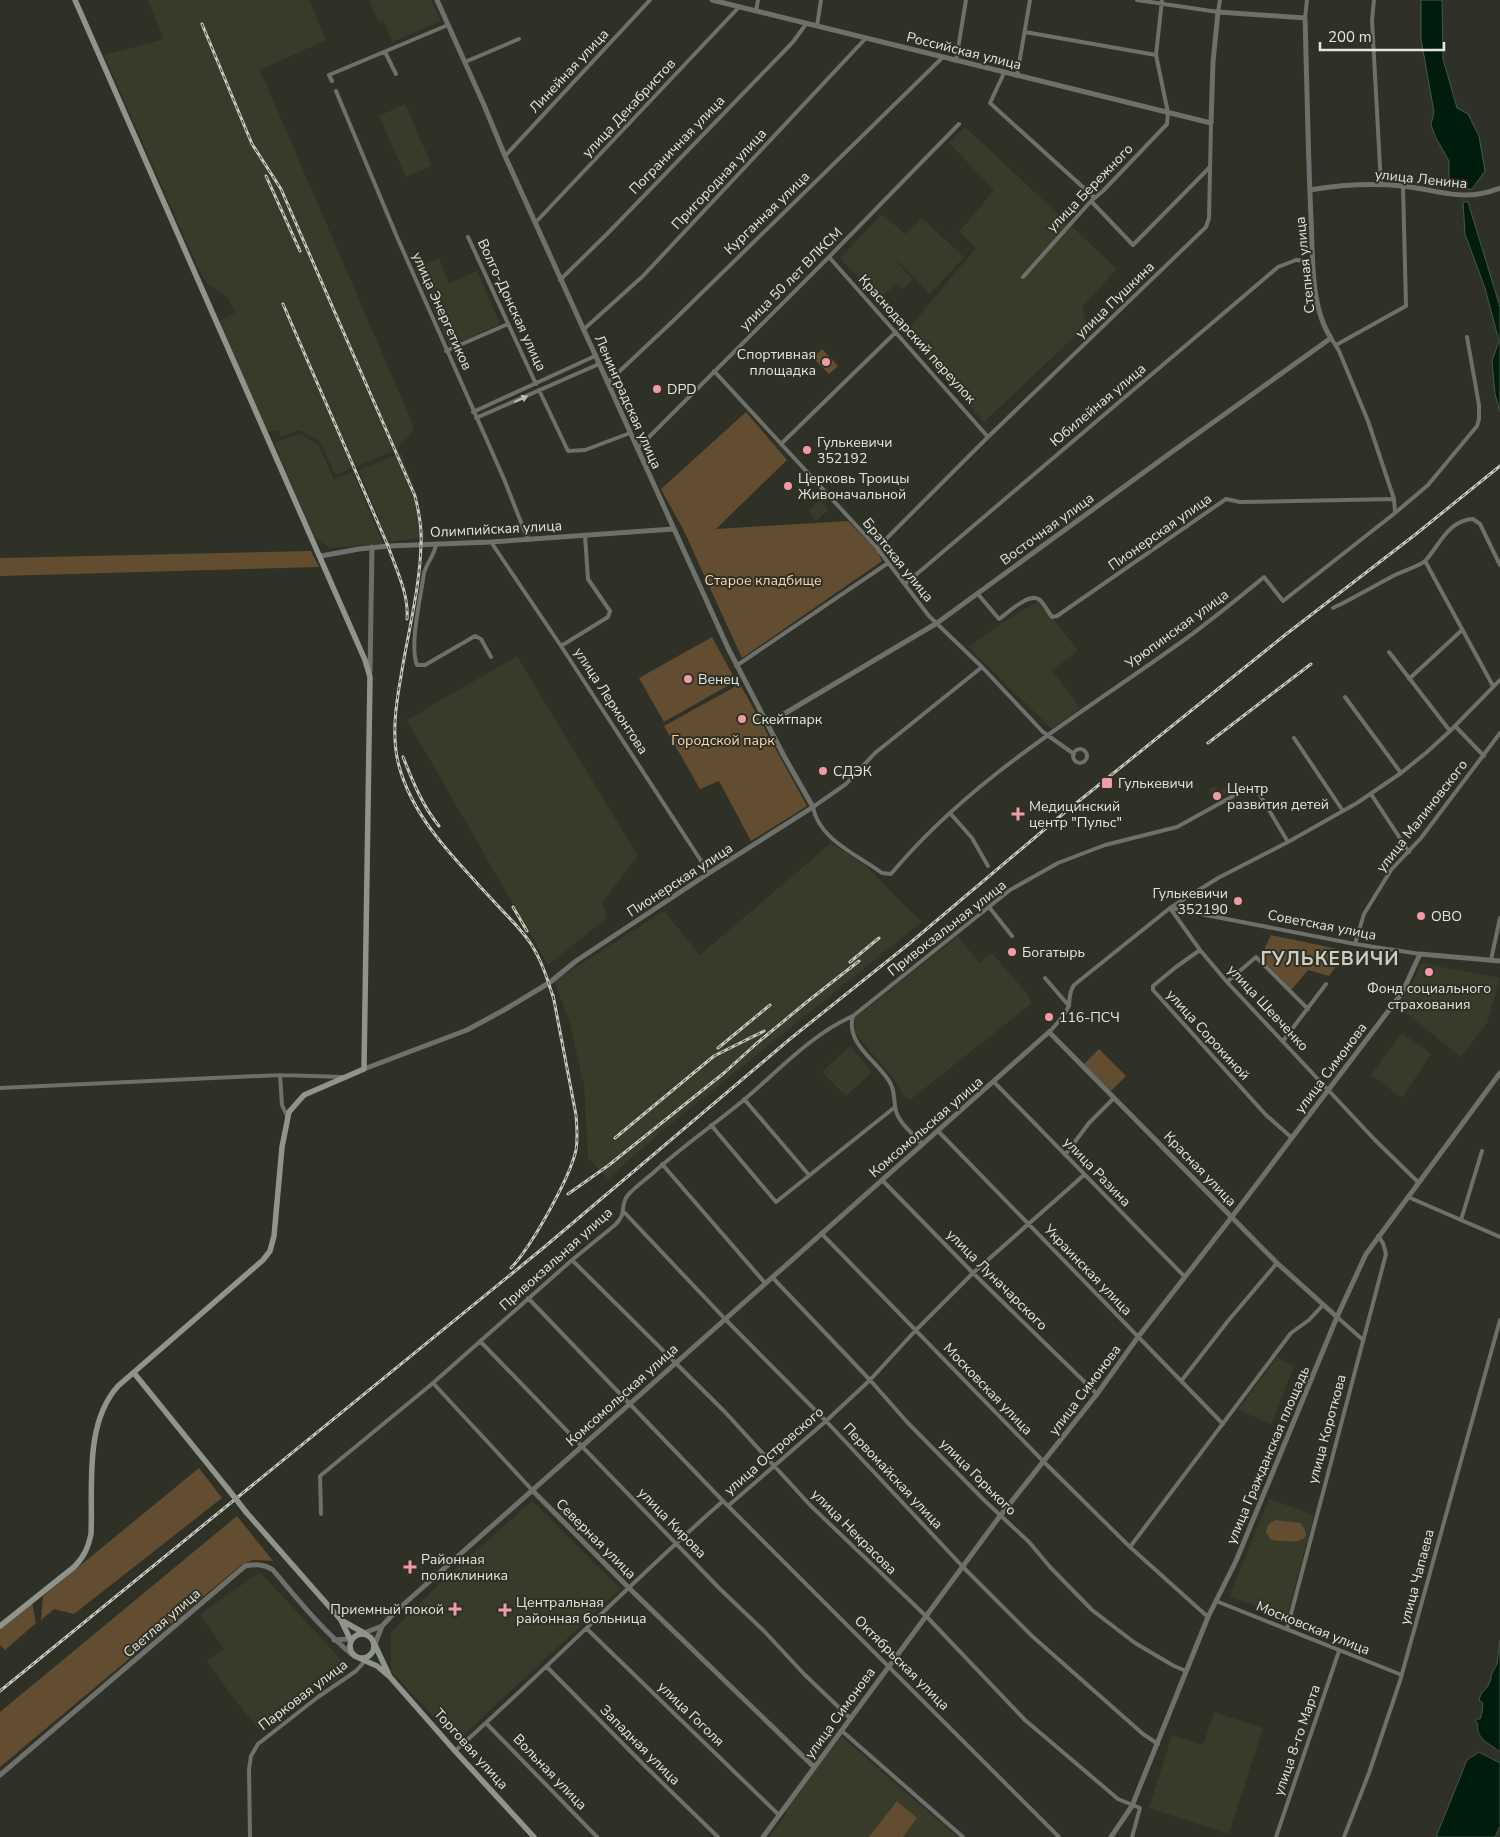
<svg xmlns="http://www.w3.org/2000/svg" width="1500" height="1837" font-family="'Nunito Sans',sans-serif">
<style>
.built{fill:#383b2a}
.green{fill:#634d31}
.water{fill:#001c0c;stroke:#44584b}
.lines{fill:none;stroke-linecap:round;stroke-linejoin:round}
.minor{stroke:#6d706b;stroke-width:4}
.tertiary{stroke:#6d706b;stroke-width:5}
.secondary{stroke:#8f948d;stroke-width:5.5}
.rail-casing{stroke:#c7c8c1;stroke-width:3}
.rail{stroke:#2f3026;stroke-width:1;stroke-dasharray:4;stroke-linecap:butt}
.secondary-bridge{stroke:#8f948d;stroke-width:5.5}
.oneway{fill:#babcb6}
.poi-dot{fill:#f39aa7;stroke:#2f3026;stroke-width:2}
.labels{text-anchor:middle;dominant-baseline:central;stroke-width:4;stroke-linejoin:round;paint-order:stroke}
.street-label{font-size:14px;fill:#e4e5de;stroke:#2f3026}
.poi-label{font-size:14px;fill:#e4e5de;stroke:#2f3026;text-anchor:start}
.park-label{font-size:14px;fill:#f9d7ad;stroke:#2f3026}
.district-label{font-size:19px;font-weight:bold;letter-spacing:1px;fill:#cdcfc2;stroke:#2f3026}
</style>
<rect width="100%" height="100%" fill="#2f3026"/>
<path class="built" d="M148,0h161l17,40 -66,30 154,357 -6,10 -12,13 -61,25 -15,-34 -21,-11 -17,7 -3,-6h-12l-48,-110 16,-8 -8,-17 -20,-12 -9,-16 -94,-213 60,-16z
M369,0h62l10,21 -48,21 -10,-22 -5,1z
M405,104l27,62 -26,11 -27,-61z
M965,127l152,142 -35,38 5,18 -103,97 -79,-89 71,-85 -17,-16 35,-42 -45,-47z
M882,214l23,20 17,-16 42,39 -34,37 -41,-42 24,28 -10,9 -7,-6 -17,17 -39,-42z
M439,258l10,25 28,-12 23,53 -50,23 -35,-78z
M299,434l19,10 16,35 19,-7 30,72 -54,4 -15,-12 -40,-93z
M401,453l16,41 8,44 -37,4 -29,-72z
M820,500l8,10 -12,11 -8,-11z
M1038,601l40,49 -26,21 28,37 -28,21 -84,-82 34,-24z
M517,656l121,200 -36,46 5,16 -59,47 -141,-245z
M1215,786l4,5 10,-5 3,5 -18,10 -6,-11z
M831,843l34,22 39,40 18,17 -260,209 -54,48 -20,-21 -4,-72 -15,-66 -15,-39 110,-70 36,44z
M958,936l21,27 13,-10 33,38 7,12 -122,97 -5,-3 -12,-19 -39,-46 1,-14z
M1421,963l79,15 -13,45 -26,34 -64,-51 15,-22z
M1402,1033l29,21 -29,44 -31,-23z
M850,1046l22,26 -26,24 -24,-24z
M1277,1357l17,9 -23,58 -33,-14z
M1269,1499l45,16 -27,101 -58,-19z
M532,1501l88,88 -163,152 -66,-70v-39l54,-54z
M260,1572l89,96 -18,17 -5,-8 -67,52 -25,-30 -27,-38 17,-12 -24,-35z
M1214,1712l49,16 -34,106 -80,-26 23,-73 31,10z
M841,1736l85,74 32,27h-189l17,-23 3,2 -5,-5z"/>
<path class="green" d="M822,349l16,17 -9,8 -16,-16z
M746,412l41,48 -71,69 132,-8 30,31 4,9 -140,97 -58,-127 -23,-42z
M311,551l8,16 -319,9v-18z
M712,637l24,44 -72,41 -25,-44z
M740,684l67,122 -56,35 -32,-60 -19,8 -36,-63z
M1271,935l76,16 -18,25 -21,-6 -17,20 -31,-32z
M1099,1049l27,27 -15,15 -27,-27z
M199,1468l23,30 -148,116 -20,-5 -13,11 2,-24z
M237,1516l36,45 -20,-1 -12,5 -241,202v-55z
M1275,1520l25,3c20,24 -18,18 -29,17l-5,-8 2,-7z
M32,1602l4,21 -31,27 -5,-5v-16z
M897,1801l20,17 -14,19h-34z"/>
<path class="water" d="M1421,0h21l1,59 14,49 11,6 11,22 6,35 -13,18h-10l-13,-8v-20l-13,-23 -5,-13 3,-13 -13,-73z
M1463,202h5l32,105v104l-5,-17 -3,-33 7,-20 -14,-53 -20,-54z
M1500,1640v112c-10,-8 -25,-14 -22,-28l-2,-1v-4h4l2,-6 1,-10 -4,-3 2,-6 7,-8 3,-7v-4l6,-11z
M1479,1752l21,11v63l-5,11h-59l31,-77z"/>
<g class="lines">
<path class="minor" d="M1137,0l81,12 2,-12
M1374,0l-2,20 9,165
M756,11l2,-11
M1305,18l2,-18
M817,26l4,-26
M1025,32l131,23
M385,52l11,22
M956,61l10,-61
M465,62l54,-23
M1004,73l-14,30 105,95
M1017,76l13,-76
M332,81l-3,-6 119,-50
M336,91l61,146 107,242 24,61
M505,156l145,-156
M1091,201l42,44 77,-78
M535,223l204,-216
M468,237l68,147
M829,257l159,180
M1023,277l68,-76 12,-10 64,-67 1,-11 -12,-58 6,-55
M560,280l47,-46 186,-192 13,-18
M583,330l60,-54 223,-238
M1331,338l8,13 29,70 26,78 1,14
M1336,345l70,-39 -3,-120
M446,351l62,-27
M714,371l163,177 52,68 53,51 61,65 31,22
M607,383l66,-62 269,-263
M539,390l29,61 17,-1 45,-17
M473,412l122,-56
M476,418l123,-54
M781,444l115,-112
M637,449l192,-192 130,-133
M491,542l70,104 148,227
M436,544c-1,11 -9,18 -12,29 -3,23 -15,72 -7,92h8l50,-29 6,3 10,18
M877,548l111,-111 218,-210 3,-9 2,-95
M1425,561l68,125
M905,584l373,-317 18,-7 17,1
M977,593l22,26c9,-6 31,-28 41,-19 5,5 8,12 12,17l5,-1 169,-117 14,3 154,-3
M1333,608c21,-10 41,-22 62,-33 7,-4 26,-9 31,-15 14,-16 23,-40 47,-41l7,5 20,41
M561,646l47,-29 2,-6 -22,-32 -3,-43
M1389,652l61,79
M736,666l152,-103
M982,667l-107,86 -29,31 -33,23c6,33 45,48 69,66l9,1c79,-95 187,-158 286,-229 30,-21 59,-45 87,-68l19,24 112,-88 33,-28 49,-59 2,-7v-14l-12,-68
M1409,679l53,-49
M1345,697l56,76
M1455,726l29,30
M1294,738l49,73
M1073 756a7 7 0 1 1 14 0a7 7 0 1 1-14 0Z
M1371,794l38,58
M950,813l22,25 16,28
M989,907l23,29
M1170,908l30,42 27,32 148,158 43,42
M1170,908l185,36 65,10
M1355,944l9,-30 27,-44 30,-32 79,-105
M1200,950l-24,17 -23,19v4l113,125 26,23
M1491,960l9,-42
M1045,978l24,28
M1227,982l29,-25 52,52
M1049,1032c7,-7 17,-17 20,-27 1,-8 0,-13 5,-20l96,-77 48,-30 70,-36 69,-39 44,-30 26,-21 23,-21 50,-51
M1283,1041l43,-57
M280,1075l2,30 5,11
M994,1082l190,194
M0,1088l280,-13 63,2
M744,1099l65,76
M711,1125l65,77 119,-95
M938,1131l285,293
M922,1144c-8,-9 -23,-21 -26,-33 -3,-11 0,-20 -7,-30 -13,-21 -44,-38 -36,-65l157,-126 48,-27 47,-18 72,-18 67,-37 9,-3 7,8 28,47
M1065,1155l24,-32 25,-25
M662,1164l103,119
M882,1180l91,93 124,121
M1408,1197l92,40
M624,1212l102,108 100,101 137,146 69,69 111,98 15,10
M1461,1220l21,-69
M821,1233l223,229 86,85 78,70
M572,1260l153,152 85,93 117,112 98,103 93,79 22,9 -8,29
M772,1277l98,103 37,42 78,79 44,41 21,25 42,43 43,33 39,23 12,5
M528,1298l195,203
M1337,1317l25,22
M480,1341l239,247 45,43 41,44 45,43
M1182,1380l46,-59 49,-58
M433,1383l100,108
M728,1506l331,331
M321,1514l-1,-38 113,-93 139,-123 43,-35c13,-12 4,-19 13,-30 7,-8 17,-15 25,-22 30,-27 62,-49 92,-74 34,-29 67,-65 108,-83
M1130,1547l161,-214 18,-13 14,-15
M1216,1601l186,74
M587,1629l192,186
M1287,1629l99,-375 -3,-11 -5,-7
M547,1667l97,98 74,72
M486,1723l111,114
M842,1731l121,106
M455,1751c91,-81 176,-169 268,-250l5,5 98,-85 44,-41 45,-49 58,-58 111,-98
M250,1837l-1,-68 2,-13 7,-12 60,-47 38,-26 9,-10
M1276,1837l63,-186
M1344,1837l25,-64 31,-92 100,-361"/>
<path class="tertiary" d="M712,0l499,123 2,-61 5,-50 87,6c2,67 3,134 6,201 2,36 -1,88 20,119l-162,116 -232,169 -170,101
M1310,190c30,-5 62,-7 92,-4 38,4 60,17 98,2
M321,556l38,-7 29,-3 103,-4 182,-13
M370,672l2,-125
M364,1069l103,-39 37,-20 45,-27 27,-22 133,-88 104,-66 -29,-51 -56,-108 -223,-492 -21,-51 -47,-105
M533,1491l96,97 185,179
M364,1633l18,-7
M334,1640l16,-1
M375,1644l7,-18 13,-14 654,-580 228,231 60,54
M0,1775l245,-209c11,-2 19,-2 28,4 26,31 50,61 81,86
M763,1837l237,-321 97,-122 41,-57 93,-119 171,-225 18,-39 80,7
M1111,1837l21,-31 76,-189 28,-56 101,-244 29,-63 134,-181"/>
<path class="secondary" d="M134,1373l94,116
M246,1512l95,108 23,13
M341,1620l9,19
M0,1626l74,-59c10,-10 14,-19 17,-33 2,-48 -7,-110 27,-148l145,-126 7,-9 4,-15 8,-89 7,-35 15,-17 60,-26 6,-392 -5,-17 -290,-660
M350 1646a12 12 0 1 1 24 0a12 12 0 1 1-24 0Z
M375,1645l14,30
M359,1658l18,8 13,11 65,74 79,86"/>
<defs>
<path id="rail" d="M202,24l50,120 29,45 134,307c4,16 7,32 6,48 -1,44 -13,88 -20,132 -5,28 -10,61 -2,90 15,56 62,99 100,141 11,12 23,23 32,37 11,17 17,37 23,56
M266,176l34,75
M283,304l105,242c8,23 21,48 19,73
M1208,743l103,-79
M403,757c10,25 19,48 36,69
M513,907l14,24
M850,962l29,-24
M718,1048l52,-43
M615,1138l99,-82 50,-25
M568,1194l41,-29 115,-92 32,-29 52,-43 51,-40
M511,1268c20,-21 59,-90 65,-118 2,-12 1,-23 0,-35l-23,-120
M0,1691l542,-442 248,-210 120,-96 154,-130 221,-178 131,-101 84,-68"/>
</defs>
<use href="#rail" class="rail-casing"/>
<use href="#rail" class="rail"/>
<path class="secondary-bridge" d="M228,1489l18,23"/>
</g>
<defs><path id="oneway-solid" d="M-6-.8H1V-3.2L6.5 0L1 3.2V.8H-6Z" transform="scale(1.25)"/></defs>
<use class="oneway" href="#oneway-solid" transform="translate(521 399) rotate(-24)"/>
<g class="poi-dot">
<circle cx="826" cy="362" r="5"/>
<circle cx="657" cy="389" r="5"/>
<circle cx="807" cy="450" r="5"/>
<circle cx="788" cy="486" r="5"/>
<circle cx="688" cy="679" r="5"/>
<circle cx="742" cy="719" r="5"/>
<circle cx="823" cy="771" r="5"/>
<rect x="1101" y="777" width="12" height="12" rx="2.5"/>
<circle cx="1217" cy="796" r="5"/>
<path d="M1015.5 806.5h5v5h5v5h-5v5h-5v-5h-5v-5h5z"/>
<circle cx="1238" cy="901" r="5"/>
<circle cx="1421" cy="916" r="5"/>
<circle cx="1012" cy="952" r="5"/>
<circle cx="1429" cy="972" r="5"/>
<circle cx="1049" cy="1017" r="5"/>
<path d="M407.5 1559.5h5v5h5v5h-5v5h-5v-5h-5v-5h5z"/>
<path d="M452.5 1601.5h5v5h5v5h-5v5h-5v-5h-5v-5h5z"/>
<path d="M502.5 1602.5h5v5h5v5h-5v5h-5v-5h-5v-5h5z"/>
</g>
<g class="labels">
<g class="street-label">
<text transform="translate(964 51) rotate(14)">Российская улица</text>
<text transform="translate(569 71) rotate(-47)">Линейная улица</text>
<text transform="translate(629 108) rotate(-47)">улица Декабристов</text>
<text transform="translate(677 145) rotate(-46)">Пограничная улица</text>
<text transform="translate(719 179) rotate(-47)">Пригородная улица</text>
<text transform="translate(1421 179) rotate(6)">улица Ленина</text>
<text transform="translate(1090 188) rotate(-46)">улица Бережного</text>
<text transform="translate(767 213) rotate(-44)">Курганная улица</text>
<text transform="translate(1305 265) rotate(-96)">Степная улица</text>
<text transform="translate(791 279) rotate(-45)">улица 50 лет ВЛКСМ</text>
<text transform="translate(1115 300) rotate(-44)">улица Пушкина</text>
<text transform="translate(512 305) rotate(65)">Волго-Донская улица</text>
<text transform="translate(442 311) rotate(66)">улица Энергетиков</text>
<text transform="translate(917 339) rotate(48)">Краснодарский переулок</text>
<text transform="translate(628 402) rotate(66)">Ленинградская улица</text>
<text transform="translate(1098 405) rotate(-40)">Юбилейная улица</text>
<text transform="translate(496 529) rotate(-3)">Олимпийская улица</text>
<text transform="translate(1047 529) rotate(-36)">Восточная улица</text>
<text transform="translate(1160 532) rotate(-35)">Пионерская улица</text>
<text transform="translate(898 560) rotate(51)">Братская улица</text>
<text transform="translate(1177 629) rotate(-36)">Урюпинская улица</text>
<text transform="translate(611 701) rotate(57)">улица Лермонтова</text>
<text transform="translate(1422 816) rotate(-52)">улица Малиновского</text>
<text transform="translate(680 880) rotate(-33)">Пионерская улица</text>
<text transform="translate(1322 925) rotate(11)">Советская улица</text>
<text transform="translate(947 928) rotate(-38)">Привокзальная улица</text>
<text transform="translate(1268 1008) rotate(47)">улица Шевченко</text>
<text transform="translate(1208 1035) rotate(48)">улица Сорокиной</text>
<text transform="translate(1331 1068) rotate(-53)">улица Симонова</text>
<text transform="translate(926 1127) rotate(-41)">Комсомольская улица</text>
<text transform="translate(1200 1169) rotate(46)">Красная улица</text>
<text transform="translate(1097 1172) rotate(46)">улица Разина</text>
<text transform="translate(556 1259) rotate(-42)">Привокзальная улица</text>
<text transform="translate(1088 1270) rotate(46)">Украинская улица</text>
<text transform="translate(997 1280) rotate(45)">улица Луначарского</text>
<text transform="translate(988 1389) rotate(46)">Московская улица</text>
<text transform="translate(1085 1390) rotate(-53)">улица Симонова</text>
<text transform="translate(622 1395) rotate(-42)">Комсомольская улица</text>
<text transform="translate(1327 1429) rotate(-75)">улица Короткова</text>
<text transform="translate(774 1451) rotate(-41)">улица Островского</text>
<text transform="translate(1268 1455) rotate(-67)">улица Гражданская площадь</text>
<text transform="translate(893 1476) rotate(47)">Первомайская улица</text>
<text transform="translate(978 1477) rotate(45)">улица Горького</text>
<text transform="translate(672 1523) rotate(46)">улица Кирова</text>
<text transform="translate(854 1532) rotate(45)">улица Некрасова</text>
<text transform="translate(596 1539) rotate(45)">Северная улица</text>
<text transform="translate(1417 1577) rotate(-75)">улица Чапаева</text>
<text transform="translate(162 1623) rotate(-41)">Светлая улица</text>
<text transform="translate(1313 1628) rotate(22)">Московская улица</text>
<text transform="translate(902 1663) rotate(45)">Октябрьская улица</text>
<text transform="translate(303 1695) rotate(-37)">Парковая улица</text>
<text transform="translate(840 1713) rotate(-54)">улица Симонова</text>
<text transform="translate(691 1714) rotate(44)">улица Гоголя</text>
<text transform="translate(1297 1740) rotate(-71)">улица 8-го Марта</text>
<text transform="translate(640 1745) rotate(45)">Западная улица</text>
<text transform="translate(471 1749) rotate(48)">Торговая улица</text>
<text transform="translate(550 1772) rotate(46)">Вольная улица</text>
</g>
<g class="poi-label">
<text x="816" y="354" text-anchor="end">Спортивная<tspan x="816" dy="16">площадка</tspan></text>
<text x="667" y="389">DPD</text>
<text x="817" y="442">Гулькевичи<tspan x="817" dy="16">352192</tspan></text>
<text x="798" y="478">Церковь Троицы<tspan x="798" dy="16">Живоначальной</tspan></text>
<text x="698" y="679">Венец</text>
<text x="752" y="719">Скейтпарк</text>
<text x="833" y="771">СДЭК</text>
<text x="1118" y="783">Гулькевичи</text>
<text x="1227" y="788">Центр<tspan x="1227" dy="16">развития детей</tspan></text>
<text x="1029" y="806">Медицинский<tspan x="1029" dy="16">центр "Пульс"</tspan></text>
<text x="1228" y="893" text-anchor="end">Гулькевичи<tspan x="1228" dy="16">352190</tspan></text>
<text x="1431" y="916">ОВО</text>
<text x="1022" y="952">Богатырь</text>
<text x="1429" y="988" text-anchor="middle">Фонд социального<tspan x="1429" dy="16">страхования</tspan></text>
<text x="1059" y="1017">116-ПСЧ</text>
<text x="421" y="1559">Районная<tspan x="421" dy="16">поликлиника</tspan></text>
<text x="516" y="1602">Центральная<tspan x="516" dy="16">районная больница</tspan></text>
<text x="444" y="1609" text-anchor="end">Приемный покой</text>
</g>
<g class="park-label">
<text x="763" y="580">Старое кладбище</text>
<text x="723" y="740">Городской парк</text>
</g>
<g class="district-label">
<text x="1330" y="959">ГУЛЬКЕВИЧИ</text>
</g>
</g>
<path d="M1320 42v8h124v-8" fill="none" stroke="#e4e5de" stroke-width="2.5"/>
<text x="1328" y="42" font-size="15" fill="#e4e5de" stroke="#2f3026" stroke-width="4" paint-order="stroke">200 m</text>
</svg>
